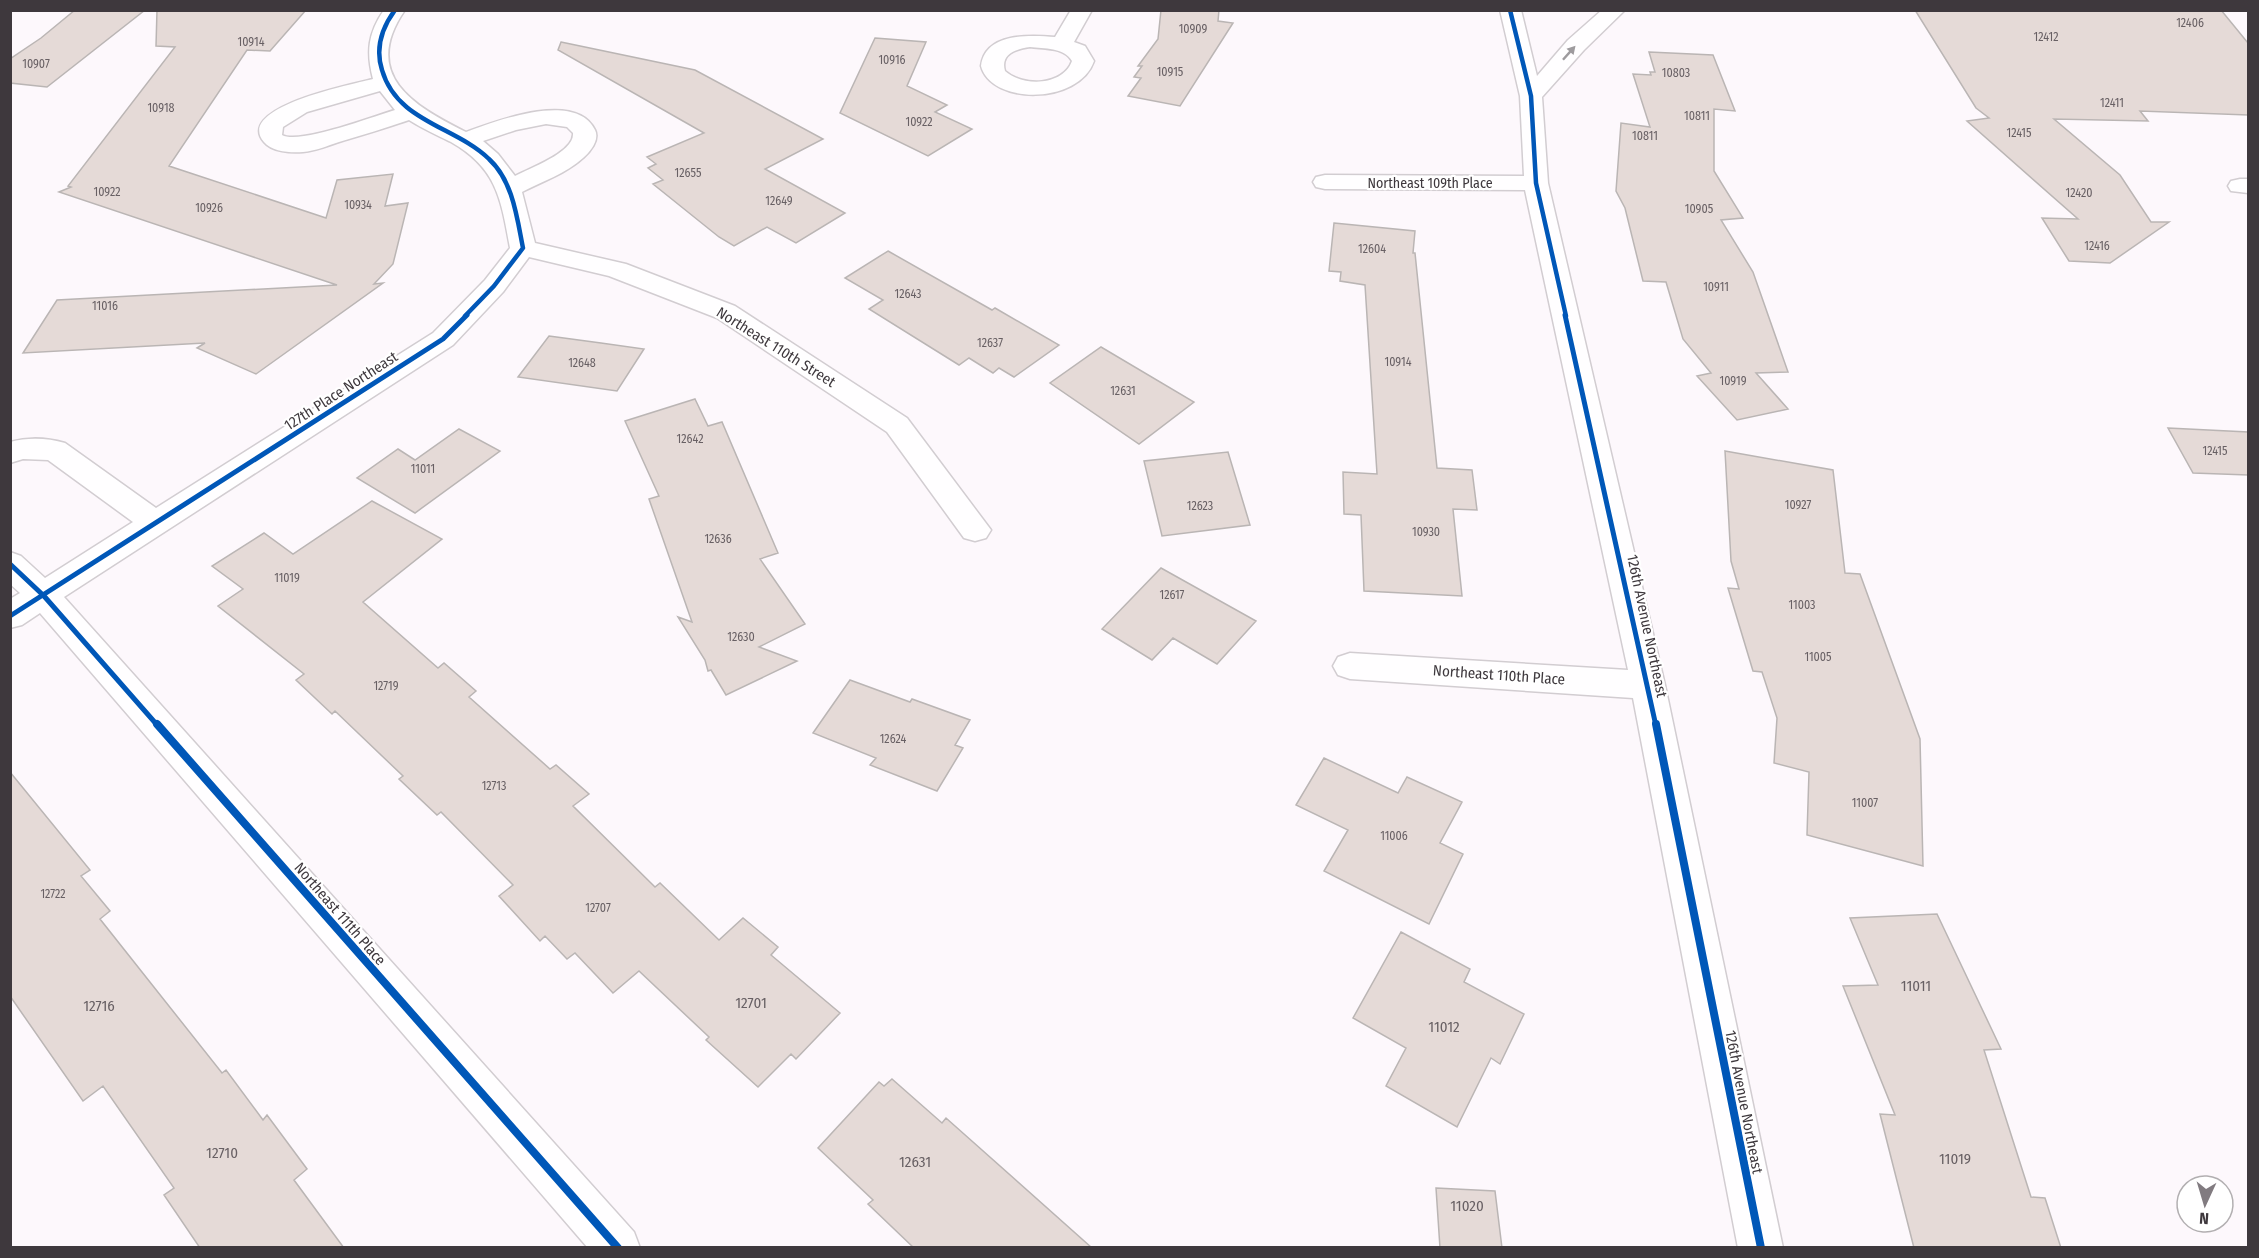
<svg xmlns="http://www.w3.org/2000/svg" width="2259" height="1258" font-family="'Fira Sans Condensed',sans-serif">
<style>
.building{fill:#e5dad7;stroke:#bab5b4;stroke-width:1.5}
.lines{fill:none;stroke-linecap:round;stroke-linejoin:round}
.street-casing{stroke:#d2cdd1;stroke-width:3}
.street{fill:#fffeff;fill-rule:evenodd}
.cycleway-far2-casing{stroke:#fff;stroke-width:8}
.cycleway-far1-casing{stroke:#fff;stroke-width:9}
.cycleway-casing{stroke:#fff;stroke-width:11}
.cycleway-far2{stroke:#0057b8;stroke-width:4.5}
.cycleway-far1{stroke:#0057b8;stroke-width:5}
.cycleway{stroke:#0057b8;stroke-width:8}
.oneway{fill:#9e9b9e}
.labels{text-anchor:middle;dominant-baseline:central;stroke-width:4.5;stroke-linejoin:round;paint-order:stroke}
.number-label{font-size:12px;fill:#686064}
.far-street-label{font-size:14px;fill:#3e383d;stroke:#fff}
.street-label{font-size:15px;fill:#3e383d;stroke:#fff}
.near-number-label{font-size:15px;fill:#686064}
</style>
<rect width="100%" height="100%" fill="#fdf8fc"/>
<path class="building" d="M75,10h70l-98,77 -37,-4v-24l31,-21z
M157,10h149l-36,41 -23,-1 -78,116 157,52 11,-38 56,-6 -8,32 23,-3 -15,61 -19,20 9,-1 -127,91 -59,-26 8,-5 -182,10 34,-53 280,-15 -278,-93 12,-5 -3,-1 107,-139 -19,-1z
M1161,10h58l-1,11 15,2 -53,83 -52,-10 13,-18 -7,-1 8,-11h-4l20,-27z
M1915,10h306l27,33v72l-108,-4 8,10 -94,-2 66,56 31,47h18l-59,41 -41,-2 -27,-43 36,1 -111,-98 22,-3 -13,-10z
M875,38l51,4 -19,44 40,19 -12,7 37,17 -44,27 -88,-43z
M561,42l134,28 128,69 -58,30 80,44 -49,30 -29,-16 -33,19 -15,-9 -66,-53 10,-4 -15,-12 8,-4 -9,-7 57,-24 -146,-83z
M1649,52l64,3 22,56 -21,-2v62l29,47 -22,2 32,52 35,100 -32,1 32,36 -51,11 -40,-44 14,-3 -28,-34 -17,-57 -23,-1 -18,-73 -9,-17 5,-68 29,4 -17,-53 18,1 -1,-3h5z
M1334,223l81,8 -2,22h2l22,215 35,2 5,40 -24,-1 9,87 -98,-5 -3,-76 -17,-1 -1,-42 34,2 -12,-189 -25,-4 1,-9 -12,-1z
M888,251l104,59 3,-2 64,37 -45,32 -15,-9 -6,5 -24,-15 -10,7 -90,-56 14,-9 -38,-22z
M549,336l52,7 43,6 -27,42 -99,-14z
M1101,347l93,55 -55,42 -89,-61z
M695,399l13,27 14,-4 56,131 -18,6 45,65 -46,23 38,14 -71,34 -15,-25 -3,1 -3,-11 -27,-43 14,5 -43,-123 10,-3 -34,-75z
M2168,428l80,4v43l-55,-2z
M459,429l41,22 -85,62 -58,-35 41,-29 17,11z
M1725,451l108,19 12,103 15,1 60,165 3,127 -116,-31 2,-63 -35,-9 3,-45 -15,-46 -9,-1 -25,-83 11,1 -8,-28z
M1228,452l22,73 -88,11 -18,-75z
M372,501l70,38 -79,63 75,66 6,-5 32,28 -7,6 81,72 6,-4 33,29 -16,12 82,81 5,-4 59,57 24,-22 35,29 -7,8 69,58 -44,46 -5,-5 -33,33 -52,-47 3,-3 -70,-66 -26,22 -38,-40 -8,6 -22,-23 -5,5 -41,-45 14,-11 -72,-73 -4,3 -38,-36 4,-3 -68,-65 -3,3 -36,-34 8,-6 -86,-68 25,-17 -31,-23 52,-33 29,21z
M1161,568l95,53 -39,43 -44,-26 -21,22 -50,-31z
M850,680l60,22 2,-3 58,21 -15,25 8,3 -26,43 -67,-26 6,-7 -63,-25z
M1324,758l74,35 9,-16 55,25 -22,41 23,11 -34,70 -105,-53 24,-41 -52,-25z
M10,772l80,98 -9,6 29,35 -10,8 122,154 4,-3 37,50 4,-5 40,54 -13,11 50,68h-144l-36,-53 10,-7 -71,-102 -20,15 -73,-105z
M1937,914l64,135 -17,1 47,147 14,1 16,50h-147l-34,-134 15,1 -52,-129 35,-1 -28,-67z
M1401,932l69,37 -6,13 60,32 -24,50 -9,-6 -34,69 -71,-41 20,-38 -53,-30z
M892,1079l50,44 4,-5 146,130h-178l-46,-44 5,-4 -55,-52 61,-66 5,4z
M1436,1188l59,3 7,57h-62z"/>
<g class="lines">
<defs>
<path id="street" d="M384,10h21c-45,65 9,96 61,122 30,-11 110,-42 129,-2 5,10 -5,22 -12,28 -16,15 -42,24 -61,34l13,51 91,21 109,42 172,112 84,112 -5,8 -11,3 -11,-3 -77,-106 -170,-114 -108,-42 -80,-19 -26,35 -50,53 -389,252 570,635 6,16h-52l-548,-635 -18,12 -12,3v-29l10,-6 -10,-9v-32l11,4 24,22 88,-56 -85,-62 -25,-1 -13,4v-21c18,-5 38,-4 55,1l91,65 277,-175 52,-53 25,-32c-9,-49 -13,-80 -59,-106 -14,-7 -28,-13 -42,-22 -23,8 -47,15 -70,22 -12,4 -24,9 -36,10 -12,1 -31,0 -39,-10 -30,-35 90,-58 109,-63 -7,-27 -5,-46 11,-69zM380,91l15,19c-21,6 -96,35 -113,25l1,-8 24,-15zM546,124l21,3 6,6c2,19 -43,35 -58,43l-17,-22 -15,-13 33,-11z
M1071,10h21l-18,32 11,4 9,15c-15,44 -103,44 -113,5 4,-34 50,-31 74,-29zM1030,47c14,2 34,0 42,14 -9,25 -49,26 -67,10 -5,-17 11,-22 25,-24z
M1500,10h21l16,66 31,-36 34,-30h23l-41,40 -42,47 6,86 117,502 118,563h-45l-105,-550 -283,-19 -12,-4 -5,-9 5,-9 12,-4 278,17 -103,-480 -200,-1 -9,-2 -3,-5 3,-5 9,-2 199,1 -4,-80z
M2240,179h8v14l-17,-2 -3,-5 3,-5z"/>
</defs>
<use href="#street" class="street-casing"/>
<use href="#street" class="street"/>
<defs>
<path id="cycleway-far2" d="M395,10c-14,19 -20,38 -13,60 15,52 73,56 107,89 24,22 28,59 34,89l-29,38 -29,30
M1510,10l21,86 5,87 30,133"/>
<path id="cycleway-far1" d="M1565,315l91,411
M10,564l34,32 114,130
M10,616l433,-277 24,-24"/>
<path id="cycleway" d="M157,724l461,524
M1656,724l105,524"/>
</defs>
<use href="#cycleway-far2" class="cycleway-far2-casing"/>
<use href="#cycleway-far1" class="cycleway-far1-casing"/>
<use href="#cycleway" class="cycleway-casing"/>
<use href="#cycleway-far2" class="cycleway-far2"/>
<use href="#cycleway-far1" class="cycleway-far1"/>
<use href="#cycleway" class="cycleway"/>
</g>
<defs><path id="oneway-solid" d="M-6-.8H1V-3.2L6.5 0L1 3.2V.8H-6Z" transform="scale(1.5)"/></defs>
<use class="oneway" href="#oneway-solid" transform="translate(1569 53) rotate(-48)"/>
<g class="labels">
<g class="number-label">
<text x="2190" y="23">12406</text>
<text x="1193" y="29">10909</text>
<text x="2046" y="37">12412</text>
<text x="251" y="42">10914</text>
<text x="892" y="60">10916</text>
<text x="36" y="64">10907</text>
<text x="1170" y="72">10915</text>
<text x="1676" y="73">10803</text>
<text x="2112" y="103">12411</text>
<text x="161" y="108">10918</text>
<text x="1697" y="116">10811</text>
<text x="919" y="122">10922</text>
<text x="2019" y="133">12415</text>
<text x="1645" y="136">10811</text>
<text x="688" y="173">12655</text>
<text x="107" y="192">10922</text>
<text x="2079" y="193">12420</text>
<text x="779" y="201">12649</text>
<text x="358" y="205">10934</text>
<text x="209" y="208">10926</text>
<text x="1699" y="209">10905</text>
<text x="2097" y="246">12416</text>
<text x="1372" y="249">12604</text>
<text x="1716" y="287">10911</text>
<text x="908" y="294">12643</text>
<text x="105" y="306">11016</text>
<text x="990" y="343">12637</text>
<text x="1398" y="362">10914</text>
<text x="582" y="363">12648</text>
<text x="1733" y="381">10919</text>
<text x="1123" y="391">12631</text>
<text x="690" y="439">12642</text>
<text x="2215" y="451">12415</text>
<text x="423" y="469">11011</text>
<text x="1798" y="505">10927</text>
<text x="1200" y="506">12623</text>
<text x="1426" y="532">10930</text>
<text x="718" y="539">12636</text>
<text x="287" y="578">11019</text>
<text x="1172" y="595">12617</text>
<text x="1802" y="605">11003</text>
<text x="741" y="637">12630</text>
<text x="1818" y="657">11005</text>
<text x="386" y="686">12719</text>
<text x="893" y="739">12624</text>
<text x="494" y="786">12713</text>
<text x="1865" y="803">11007</text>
<text x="1394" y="836">11006</text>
<text x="53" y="894">12722</text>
<text x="598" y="908">12707</text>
</g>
<g class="far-street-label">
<text x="1430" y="183">Northeast 109th Place</text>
</g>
<g class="street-label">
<text transform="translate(776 347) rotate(32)">Northeast 110th Street</text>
<text transform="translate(341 391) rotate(-33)">127th Place Northeast</text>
<text transform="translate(1647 626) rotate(78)">126th Avenue Northeast</text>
<text transform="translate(1499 675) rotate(4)">Northeast 110th Place</text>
<text transform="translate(340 914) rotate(49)">Northeast 111th Place</text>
<text transform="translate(1744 1102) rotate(79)">126th Avenue Northeast</text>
</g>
<g class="near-number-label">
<text x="1916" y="986">11011</text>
<text x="751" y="1003">12701</text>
<text x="99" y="1006">12716</text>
<text x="1444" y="1027">11012</text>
<text x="222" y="1153">12710</text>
<text x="1955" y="1159">11019</text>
<text x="915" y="1162">12631</text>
<text x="1467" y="1206">11020</text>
</g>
</g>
<rect width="2259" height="1258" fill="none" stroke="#3e383d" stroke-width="24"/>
<g transform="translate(2205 1204) rotate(184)"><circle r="28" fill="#ffffff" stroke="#b2afb1" stroke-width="1.5"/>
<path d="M0-4.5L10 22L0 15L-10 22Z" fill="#817b80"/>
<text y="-9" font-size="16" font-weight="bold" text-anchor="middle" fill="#3e383d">N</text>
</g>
</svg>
